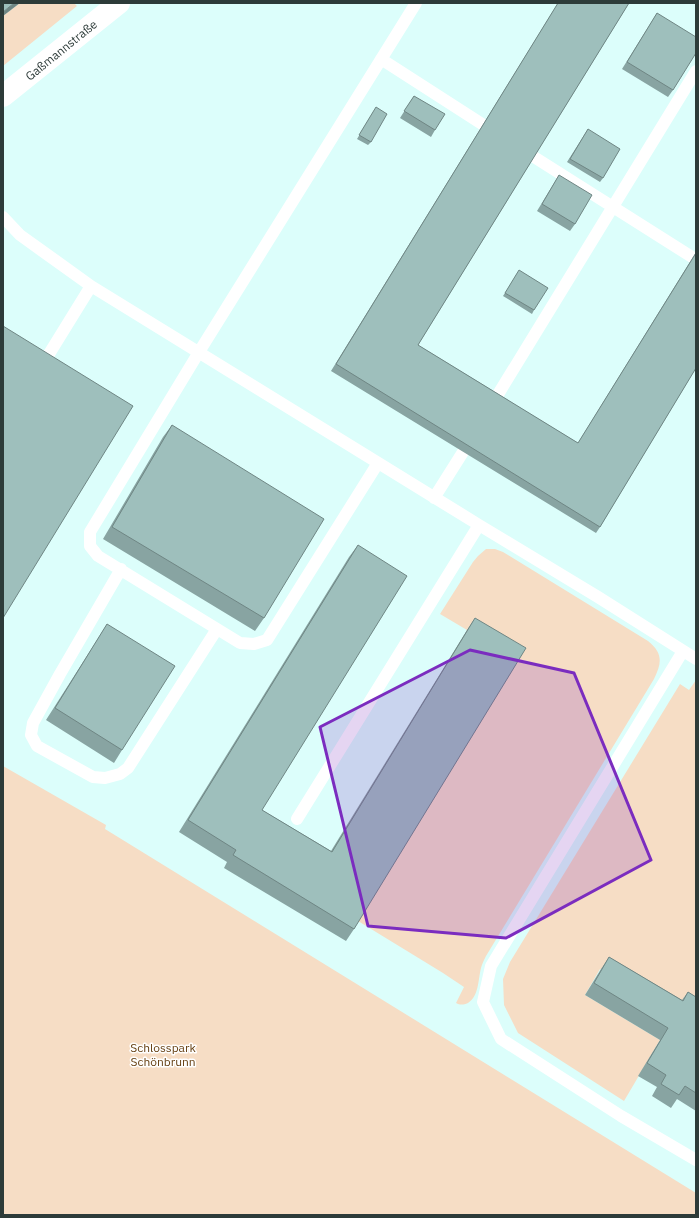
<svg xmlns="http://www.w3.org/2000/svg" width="699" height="1218" font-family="'IBM Plex Sans',sans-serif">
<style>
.green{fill:#f6ddc5}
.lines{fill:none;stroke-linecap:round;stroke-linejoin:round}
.service{stroke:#fff;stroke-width:12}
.tertiary{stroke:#fff;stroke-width:22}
.wall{fill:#88a4a2}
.shaded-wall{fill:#6f8684}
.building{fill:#9ebfbc;stroke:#6f8684}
.marked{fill:#7b2cbf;fill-opacity:0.2;stroke:#7b2cbf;stroke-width:3;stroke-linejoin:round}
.labels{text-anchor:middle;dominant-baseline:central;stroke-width:3;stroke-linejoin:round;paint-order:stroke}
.street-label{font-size:12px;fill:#2d3b39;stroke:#fff}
.park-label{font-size:12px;fill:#664013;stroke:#fff}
</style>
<rect width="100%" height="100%" fill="#dcfefb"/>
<path class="green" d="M20,3h54l3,3 -74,60v-50z
M486,549h9l8,3 145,89c15,12 14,22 6,38l-168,277c-2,4 -4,8 -5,12 -3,12 -2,28 -13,35 -5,2 -8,2 -12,0l8,-16 -21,-14 -85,-52 109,-291 -27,-16 33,-52 5,-6z
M696,680v334l-96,-45 -15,26 75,45 -36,61 -106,-68 -14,-28 -1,-26 7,-17 170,-278 9,6z
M3,766l103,59 -1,4 591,364v22h-693z"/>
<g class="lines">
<path class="service" d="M381,59l101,65
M534,157l158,100
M3,217l17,18 71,51 388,239 119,72 98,62
M41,367l50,-81
M494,401l202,-330
M378,463l-111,177 -13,4 -14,-1 -142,-87 -8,-10v-14l109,-180 217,-349
M434,498l29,-46
M121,569l-61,105 -27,49 -2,12 6,11 56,31 12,1 15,-4 8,-6 89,-139
M683,651l-192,315 -8,36 18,37 120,77 75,44
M297,819l182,-294"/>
<path class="tertiary" d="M3,96l116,-93"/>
</g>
<path class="wall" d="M558,3h71l-211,342 160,98 118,-191v116l-96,159 -4,6 -265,-162z
M657,13l16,77 -5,7 -46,-28z
M414,96l21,34 -4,7 -31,-19z
M374,111l-3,31 -3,3 -11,-6z
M588,129l15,49 -3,4 -33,-20z
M559,175l16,49 -5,7 -33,-20z
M517,274l17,36 -2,4 -29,-18z
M172,425l92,193 -9,13 -152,-92 60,-102z
M358,545l-96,265 69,41 136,-221 8,-12 -121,311 -8,12 -122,-73 3,-6 -48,-30 170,-275z
M107,624l15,126 -8,13 -68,-43 53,-83z
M609,957l73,43 6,-8 8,5v114l-19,-12 -6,9 -19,-12 5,-9 -19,-11 22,-36 -75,-45 16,-26z"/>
<path class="shaded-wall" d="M14,3h6l-17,13v-4z"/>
<path class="building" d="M3,3h11l-11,9z
M558,3h71l-211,342 160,98 118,-190v115l-96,159 -264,-163z
M657,13l39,24v16l-23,37 -46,-28z
M414,96l31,18 -10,16 -31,-19z
M376,107l11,7 -16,28 -12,-7z
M588,129l32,20 -17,29 -33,-19z
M559,175l33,20 -17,29 -33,-20z
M519,270l29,18 -14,22 -29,-17z
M3,326l130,80 -130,212z
M172,425l152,94 -60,99 -152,-91z
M358,545l49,31 -145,234 70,42 143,-234 51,30 -172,281 -121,-74 3,-5 -48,-30z
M107,624l68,42 -53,84 -67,-42z
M609,957l74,44 5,-9 8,5v96l-11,-7 -6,9 -18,-11 5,-9 -19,-12 21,-35 -74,-45z"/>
<path class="marked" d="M470,650l104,23 77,187 -145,78 -138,-12 -48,-199z"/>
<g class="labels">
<g class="street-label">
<text transform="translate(61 50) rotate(-39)">Gaßmannstraße</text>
</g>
<g class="park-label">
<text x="163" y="1047">Schlosspark<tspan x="163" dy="14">Schönbrunn</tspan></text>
</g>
</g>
<rect width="699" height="1218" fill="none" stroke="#2d3b39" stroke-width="8"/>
</svg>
